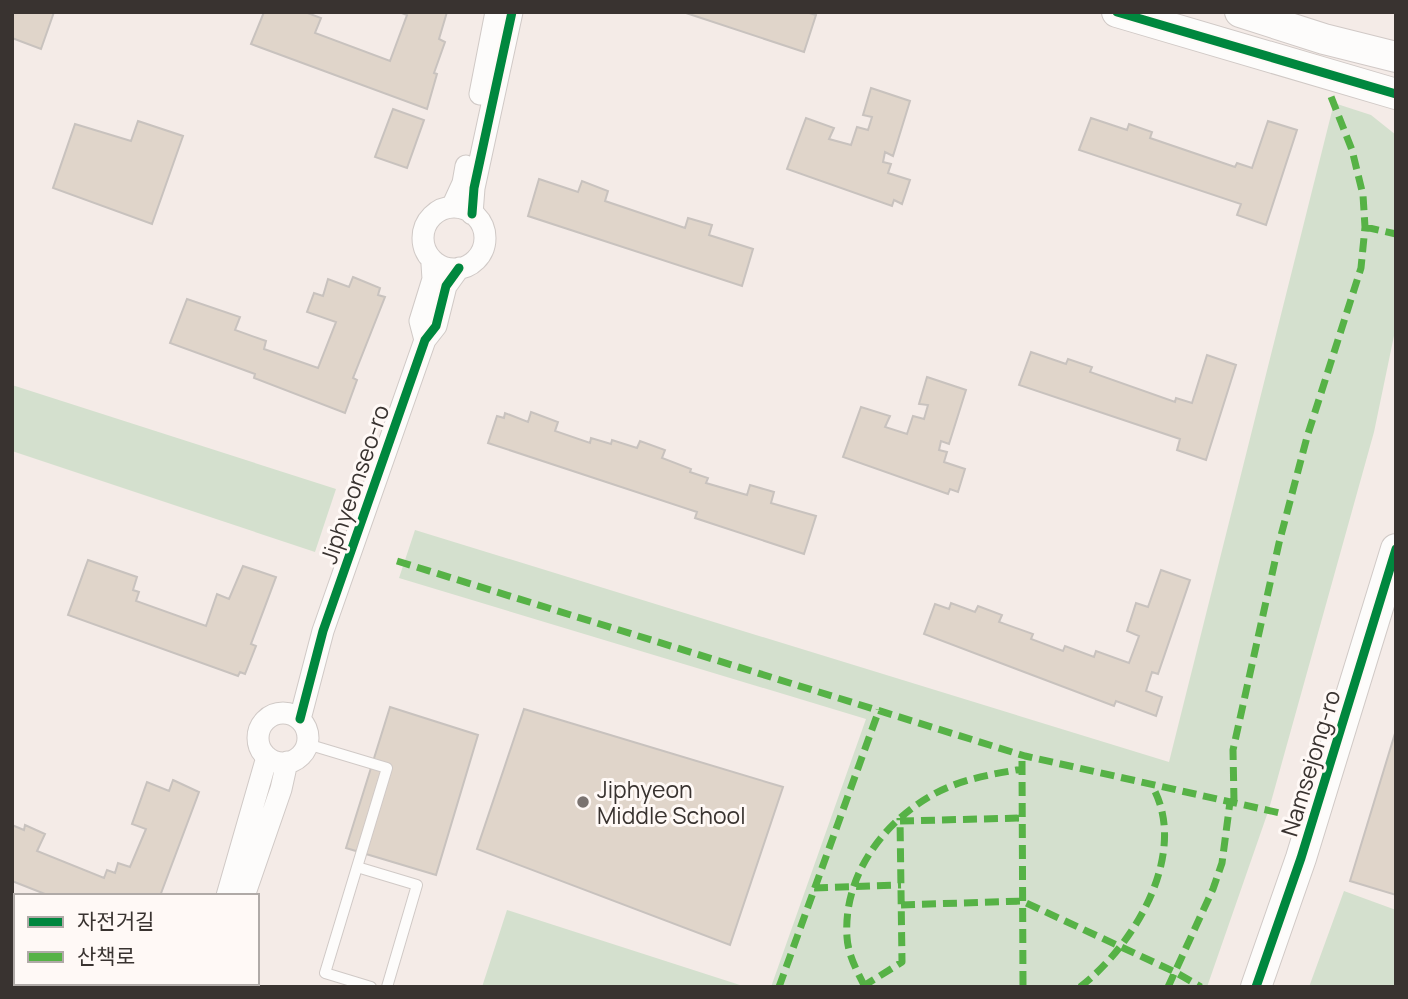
<svg xmlns="http://www.w3.org/2000/svg" width="1408" height="999" font-family="Manrope,'Noto Sans KR',sans-serif">
<style>
.green{fill:#d4e0ce}
.building{fill:#e0d5ca;stroke:#c8c2be;stroke-width:2}
.lines{fill:none;stroke-linecap:round;stroke-linejoin:round}
.lane-casing{stroke:#d0c9c6;stroke-width:12}
.street-casing{stroke:#d0c9c6;stroke-width:23}
.secondary-casing{stroke:#d0c9c6;stroke-width:32}
.lane{stroke:#fdfcfb;stroke-width:10}
.street{stroke:#fdfcfb;stroke-width:21}
.secondary{stroke:#fdfcfb;stroke-width:30}
.quiet{stroke:#56b246;stroke-width:7;stroke-dasharray:14 7;stroke-linecap:butt}
.cycleway-casing{stroke:#fff9f6;stroke-width:13}
.cycleway{stroke:#00873e;stroke-width:9}
.poi-dot{fill:#7a7370;stroke:#fff9f6;stroke-width:2.5}
.labels{text-anchor:middle;dominant-baseline:central;stroke-width:6;stroke-linejoin:round;paint-order:stroke}
.street-label{font-size:23px;fill:#393330;stroke:#fff9f6}
.poi-label{font-size:23px;fill:#393330;stroke:#fff9f6;text-anchor:start}
</style>
<rect width="100%" height="100%" fill="#f4ebe7"/>
<path class="green" d="M1334,103l37,12 25,20v191l-22,106 -105,377 -62,178h-436l95,-268 -467,-141 16,-48 754,232z
M12,385l324,104 -21,63 -303,-101z
M1344,891l52,19v77h-87z
M507,910l236,76 -261,1z"/>
<path class="building" d="M12,12h42l-13,37 -29,-11z
M264,12h41l16,6 -6,15 75,28 17,-46 -8,-3h48l-8,27 6,3 -11,31 3,1 -10,35 -176,-65z
M683,12h123l10,3 -12,37z
M871,88l39,13 -17,55 -8,-4 -2,10 8,2 -3,9 22,7 -8,24 -8,-4 -2,6 -105,-37 19,-51 28,10 -5,11 22,6 6,-18 11,3 4,-13 -9,-2z
M393,109l31,11 -17,48 -32,-11z
M1091,118l36,12 2,-6 23,8 -2,6 85,29 2,-4 15,5 16,-47 29,9 -31,95 -29,-10 4,-11 -162,-54z
M138,121l45,15 -31,88 -99,-36 22,-64 56,17z
M539,179l39,13 4,-11 26,10 -3,10 80,27 3,-10 24,7 -3,10 44,14 -11,37 -214,-70z
M353,277l27,11 -2,7 7,2 -32,81 4,2 -12,33 -91,-35 1,-4 -85,-31 17,-44 53,18 -5,13 31,11 -2,8 54,19 18,-46 -29,-10 7,-19 9,3 5,-17 21,8z
M1031,352l35,12 2,-5 24,8 -2,5 85,30 1,-4 16,5 15,-48 29,10 -30,95 -29,-10 3,-11 -161,-54z
M927,377l39,13 -17,54 -8,-3 -2,9 8,2 -3,10 21,7 -7,23 -8,-3 -2,5 -105,-37 18,-50 29,9 -5,11 22,7 6,-18 11,3 4,-14 -9,-1z
M531,412l27,10 -3,9 35,12 1,-5 20,6 1,-4 25,8 3,-7 25,9 -3,8 29,11 -1,3 18,6 -2,5 41,12 3,-10 24,7 -3,11 45,13 -12,38 -109,-36 2,-6 -209,-69 9,-27 7,2 1,-5 23,9z
M88,560l49,17 -4,13 6,2 -3,9 70,25 11,-32 12,5 14,-33 33,11 -25,67 5,2 -11,28 -5,-2 -2,4 -170,-61z
M1161,570l29,10 -32,94 -6,-2 -6,19 16,6 -6,19 -40,-15 -2,5 -190,-72 11,-30 14,5 2,-6 24,9 3,-6 24,9 -3,7 34,12 -2,5 32,12 2,-5 29,11 2,-6 33,12 10,-27 -12,-5 9,-28 12,4z
M390,707l88,28 -42,140 -90,-27z
M524,709l259,78 -53,158 -253,-96z
M1396,730v165l-46,-14z
M173,780l26,12 -39,104h-110l-38,-15v-56l12,5 1,-5 20,9 -8,17 67,27 3,-8 8,3 3,-10 12,4 16,-38 -14,-5 15,-42 22,9z"/>
<g class="lines">
<defs>
<path id="lane" d="M307,744l80,24 -62,205 46,14
M357,867l60,18 -30,102"/>
<path id="street" d="M480,94l16,-82
M452,207l11,-24 3,-17
M423 238a31 31 0 1 1 62 0a31 31 0 1 1-62 0Z
M472,214l2,-26 38,-176
M425,340l-5,-19 13,-42 -1,-15
M258 738a25 25 0 1 1 50 0a25 25 0 1 1-50 0Z
M300,719l23,-88 102,-291 11,-14 10,-40 13,-18
M227,896l40,-139
M244,896l37,-107 6,-27
M246,983l3,4
M163,987l2,-4"/>
<path id="secondary" d="M1117,12l279,82
M1240,12l84,27 72,18
M1256,987l45,-129 95,-309"/>
</defs>
<use href="#lane" class="lane-casing"/>
<use href="#street" class="street-casing"/>
<use href="#secondary" class="secondary-casing"/>
<use href="#lane" class="lane"/>
<use href="#street" class="street"/>
<use href="#secondary" class="secondary"/>
<path class="quiet" d="M1365,227l31,7
M397,561l628,195 255,57
M1022,761l1,226
M1234,802l-1,-52 46,-207 28,-106 54,-169 4,-41 -2,-32 -11,-45 -22,-56
M900,821l122,-3
M814,888l87,-3
M901,905l121,-4 153,71 26,15
M779,987l100,-277
M862,987l40,-25 -2,-144
M865,987c-8,-16 -17,-32 -18,-50 -4,-61 36,-115 87,-143 27,-15 59,-20 88,-25
M1080,987c55,-42 111,-136 71,-203
M1168,987l45,-98 9,-26 8,-61"/>
<defs>
<path id="cycleway" d="M1117,12l279,82
M472,214l2,-26 38,-176
M300,719l23,-88 102,-291 11,-14 10,-40 13,-18
M1256,987l45,-129 95,-309"/>
</defs>
<use href="#cycleway" class="cycleway-casing"/>
<use href="#cycleway" class="cycleway"/>
</g>
<circle class="poi-dot" cx="583" cy="802" r="7"/>
<g class="labels">
<g class="street-label">
<text transform="translate(354 484) rotate(-71)">Jiphyeonseo-ro</text>
<text transform="translate(1310 763) rotate(-73)">Namsejong-ro</text>
</g>
<g class="poi-label">
<text x="597" y="789">Jiphyeon<tspan x="597" dy="26">Middle School</tspan></text>
</g>
</g>
<rect width="1408" height="999" fill="none" stroke="#393330" stroke-width="28"/>
<rect x="14" y="894" width="245" height="91" fill="#fff9f6" stroke="#b0aaa7" stroke-width="2"/>
<rect x="28" y="917" width="35" height="10" fill="#00873e" stroke="#b0aaa7" stroke-width="2"/>
<text x="77" y="929" font-size="21" fill="#393330">자전거길</text>
<rect x="28" y="952" width="35" height="10" fill="#56b246" stroke="#b0aaa7" stroke-width="2"/>
<text x="77" y="964" font-size="21" fill="#393330">산책로</text>
</svg>
